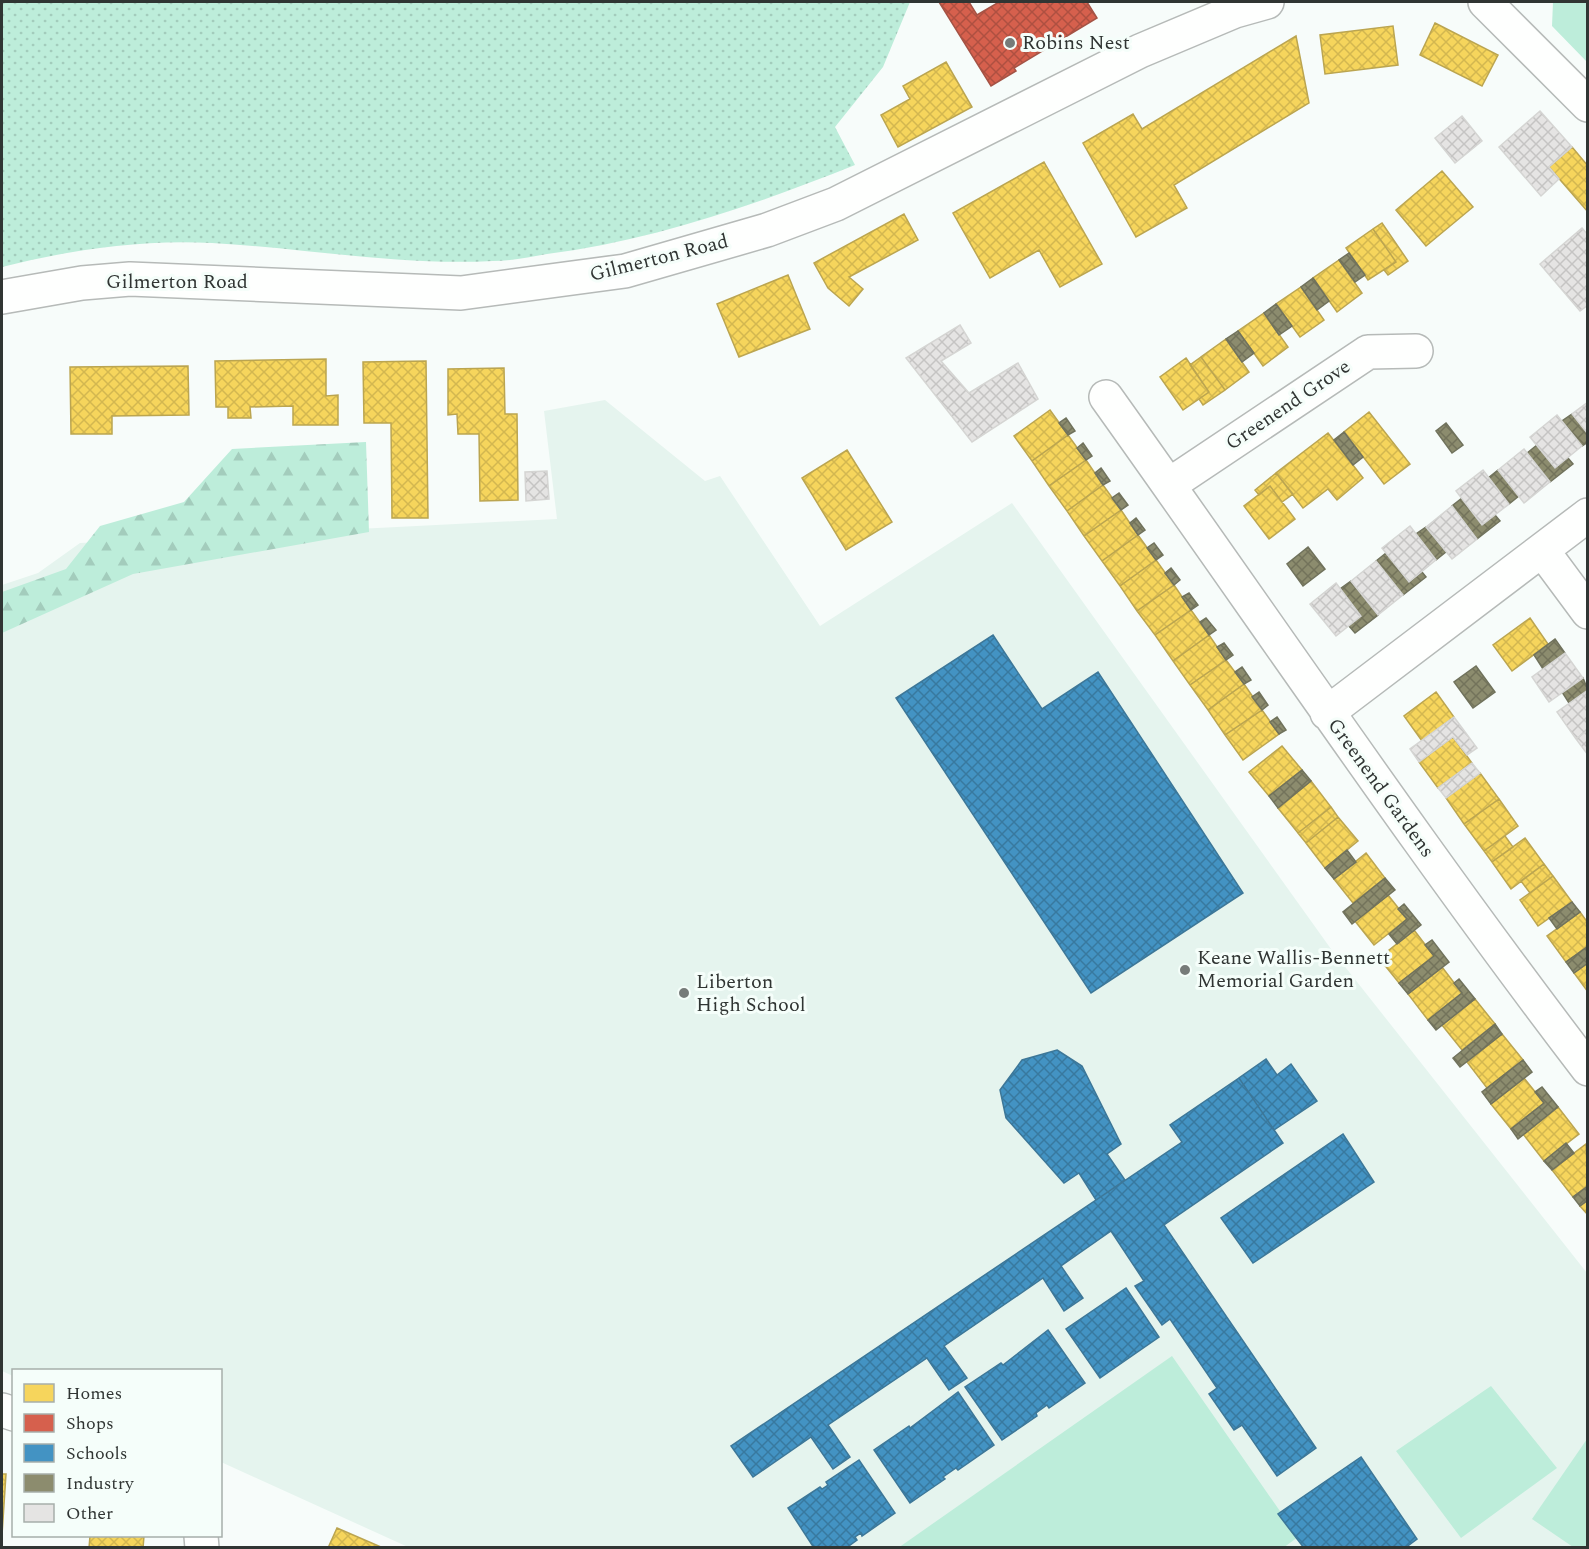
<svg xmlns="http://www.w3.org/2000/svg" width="1589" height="1549" font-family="Spectral,serif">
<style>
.built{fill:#e5f4ee}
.grass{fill:url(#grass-dots)}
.forest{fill:url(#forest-firs)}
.green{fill:#bdedda}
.homes{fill:url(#homes-cross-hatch);stroke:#bba550;stroke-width:1.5}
.shops{fill:url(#shops-cross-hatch);stroke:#a45345;stroke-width:1.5}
.schools{fill:url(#schools-cross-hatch);stroke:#3d7798;stroke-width:1.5}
.industry{fill:url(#industry-cross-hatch);stroke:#70725c;stroke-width:1.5}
.building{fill:url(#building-cross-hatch);stroke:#d5d5d3;stroke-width:1.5}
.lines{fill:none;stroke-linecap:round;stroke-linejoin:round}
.minor-casing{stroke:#b6bab8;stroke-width:36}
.major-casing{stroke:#b6bab8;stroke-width:36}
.minor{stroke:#fefffe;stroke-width:33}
.major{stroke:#fefffe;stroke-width:33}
.poi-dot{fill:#767b79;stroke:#f5fefa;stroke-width:2}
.labels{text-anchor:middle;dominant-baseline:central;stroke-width:6;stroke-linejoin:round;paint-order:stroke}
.poi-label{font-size:20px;fill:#303533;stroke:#f5fefa;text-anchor:start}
.street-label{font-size:20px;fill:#303533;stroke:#f5fefa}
</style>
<defs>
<pattern id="grass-dots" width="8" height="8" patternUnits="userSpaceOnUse" patternTransform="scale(1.5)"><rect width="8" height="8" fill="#bdedda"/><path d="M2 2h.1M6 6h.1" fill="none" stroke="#a3ccbc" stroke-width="1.8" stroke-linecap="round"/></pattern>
<pattern id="forest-firs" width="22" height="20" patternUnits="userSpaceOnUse" patternTransform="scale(1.5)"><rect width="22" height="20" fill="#bdedda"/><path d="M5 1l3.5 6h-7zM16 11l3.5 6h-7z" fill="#a3ccbc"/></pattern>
<pattern id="homes-cross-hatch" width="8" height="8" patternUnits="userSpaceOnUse" patternTransform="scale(1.5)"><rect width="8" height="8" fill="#f6d55c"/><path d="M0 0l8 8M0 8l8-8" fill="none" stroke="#d3b750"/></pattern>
<pattern id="shops-cross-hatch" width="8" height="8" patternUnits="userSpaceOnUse" patternTransform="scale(1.5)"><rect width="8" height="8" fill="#d6604d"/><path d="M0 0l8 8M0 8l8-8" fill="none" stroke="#ae5041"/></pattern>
<pattern id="schools-cross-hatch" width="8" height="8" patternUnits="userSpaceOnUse" patternTransform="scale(1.5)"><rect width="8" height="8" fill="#4393c3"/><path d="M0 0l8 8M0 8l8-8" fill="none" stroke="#38799f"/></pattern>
<pattern id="industry-cross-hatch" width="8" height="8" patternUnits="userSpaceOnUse" patternTransform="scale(1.5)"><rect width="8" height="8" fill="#8c8c6e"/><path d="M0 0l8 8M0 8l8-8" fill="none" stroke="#73735b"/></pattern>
<pattern id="building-cross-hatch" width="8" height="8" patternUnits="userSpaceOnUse" patternTransform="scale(1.5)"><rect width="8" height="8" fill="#e5e4e3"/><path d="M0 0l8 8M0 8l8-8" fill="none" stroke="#c5c4c3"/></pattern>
</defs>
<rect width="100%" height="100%" fill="#f7fcfa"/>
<path class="built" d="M605,400l100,81 15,-5 100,150 192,-123 319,446 256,324v274h-1179l-187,-85 -1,-92h-206l-1,6 -11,-5v-786l36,-12 42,-30 477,-24 -13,-108z"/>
<path class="grass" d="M2,2h908l-27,65 -48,60 20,38c-100,40 -201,75 -308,89 -18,3 -36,7 -54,7 -94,5 -187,-13 -281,-18 -70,-4 -143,7 -210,24z"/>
<path class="forest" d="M366,442l3,90 -236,42 -131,59v-41l64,-23 34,-43 84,-24 48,-53z"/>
<path class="green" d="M1553,2h34v60l-35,-36z
M1172,1356l126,181 -15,11h-385z
M1491,1386l66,82 -96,70 -65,-87z
M1587,1439v108h-14l-41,-28z"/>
<path class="homes" d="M1435,23l63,32 -16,31 -62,-31z
M1393,26l5,39 -73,9 -5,-39z
M1296,36l13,67 -135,82 13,23 -51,29 -53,-94 50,-29 9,15z
M946,62l26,45 -74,40 -17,-32 29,-16 -7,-13z
M1572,147l16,19v46l-39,-45z
M1044,162l58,102 -42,23 -21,-37 -49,28 -37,-65z
M1442,171l31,36 -47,39 -30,-36z
M904,214l14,26 -69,37 14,12 -14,17 -21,-18 -14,-25z
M1382,223l26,38 -20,14 -4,-5 12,-8 -23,-33z
M1373,229l23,33 -28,18 -22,-32z
M1339,260l23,33 -25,19 -24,-34z
M788,275l22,54 -71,28 -22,-53z
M1301,287l23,33 -24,17 -24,-33z
M1264,313l24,34 -25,19 -25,-35z
M1226,339l23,33 -24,18 -24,-33z
M1201,357l24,33 -22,15 -4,-6 10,-7 -19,-27z
M1186,358l23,34 -26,18 -23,-33z
M326,359v37l12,-1v30h-45v-19l-43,1 1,11h-23v-11h-12l-1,-46z
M426,361l2,157h-36l-1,-95h-27l-1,-61z
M188,366l1,49 -77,1v18h-41l-1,-67z
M504,368l1,46h12l1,86 -38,1 -1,-67h-21l-1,-20 -9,1v-46z
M1050,410l18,25 -36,26 -18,-25z
M1369,412l41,52 -26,20 -40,-52z
M1328,433l35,45 -26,22 -9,-11 -25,19 -27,-35z
M1068,435l18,25 -37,26 -17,-25z
M847,450l45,72 -46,28 -44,-72z
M1086,460l17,25 -36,26 -18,-25z
M1276,473l17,21 -11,8 -12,-16 -11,9 -4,-5z
M1103,485l18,25 -37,26 -17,-25z
M1270,486l25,33 -26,20 -25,-33z
M1121,510l17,25 -36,26 -18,-25z
M1138,535l18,25 -36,26 -18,-25z
M1156,560l18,25 -37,26 -17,-25z
M1174,585l17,25 -36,25 -18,-24z
M1191,610l18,25 -36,26 -18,-26z
M1530,618l18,26 -36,27 -19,-26z
M1209,635l17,25 -36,25 -17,-24z
M1226,660l18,24 -36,26 -18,-25z
M1244,684l18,26 -37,25 -17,-25z
M1436,692l18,25 -32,24 -18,-25z
M1262,710l17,24 -36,26 -18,-25z
M1453,737l19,26 -34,25 -19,-26z
M1282,746l20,24 -33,26 -20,-24z
M1480,773l19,26 -35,25 -18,-26z
M1311,781l20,26 -33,26 -20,-25z
M1499,799l19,27 -34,25 -20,-27z
M1331,807l7,10 -32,26 -8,-10z
M1338,817l20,24 -33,27 -19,-25z
M1505,836l8,11 -21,15 -8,-11z
M1525,838l19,26 -33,25 -19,-27z
M1366,853l19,25 -32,25 -19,-24z
M1544,864l9,12 -23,17 -9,-12z
M1553,876l19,26 -34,24 -18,-26z
M1388,895l19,24 -33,26 -19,-24z
M1580,912l8,11v24l-22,15 -19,-26z
M1414,930l20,26 -35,27 -20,-25z
M1588,963v29l-14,-19z
M1442,967l20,26 -34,27 -20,-26z
M1475,999l20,25 -33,26 -20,-25z
M1502,1034l21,26 -36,28 -20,-26z
M1524,1078l20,25 -33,26 -20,-25z
M1558,1107l21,27 -35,27 -21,-27z
M1586,1144l2,42 -15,11 -21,-27z
M1588,1200v15l-8,-9z
M2,1474h4l-4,61z
M337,1528l44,19 -1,1h-52z
M90,1536h54l-1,12h-54z"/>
<path class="shops" d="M939,2h30l8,13 22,-13h88l10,16 -83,50 2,3 -25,15z"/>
<path class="schools" d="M993,635l49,74 56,-37 145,221 -152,100 -195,-295z
M1057,1050l25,16 39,78 -14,10 18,26 -29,20 -17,-27 -15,10 -58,-65 -6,-28 22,-30z
M1266,1059l11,16 14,-11 26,37 -43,29 -35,-52z
M1239,1078l44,65 -119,82 152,223 -39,28 -35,-51 -8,5 -25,-36 8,-6 -47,-69 -8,6 -27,-39 9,-5 -33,-50 -50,35 22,32 -19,13 -21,-33 -99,68 23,32 -18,12 -22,-32 -99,67 22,32 -17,12 -22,-32 -58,40 -22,-31 451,-304 -12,-17z
M1343,1134l31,48 -121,81 -32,-45z
M1126,1288l33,49 -59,41 -34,-49z
M1048,1330l37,53 -36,25 -2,-3 -11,8 1,3 -35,24 -37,-53 36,-24 2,2z
M958,1392l36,53 -36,25 -2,-2 -13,9 2,2 -35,24 -36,-53 35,-24 1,2z
M1361,1457l56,82 -12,9h-101l-26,-34z
M859,1460l36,53 -33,23 -1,-3 -6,4 2,3 -11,8h-32l-26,-40 32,-21 2,2 6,-4 -2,-3z"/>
<path class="industry" d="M1349,253l16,22 -10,7 -16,-22z
M1313,278l16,23 -12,9 -16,-23z
M1276,304l16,22 -13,9 -15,-22z
M1238,331l16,22 -12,9 -16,-23z
M1572,414l16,20v8l-6,4 -20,-25z
M1066,418l9,13 -7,4 -9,-12z
M1446,423l17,22 -11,8 -16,-22z
M1344,432l19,25 -10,8 -19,-25z
M1083,443l9,13 -6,4 -9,-12z
M1537,445l18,23 13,-10 5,6 -23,18 -23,-29z
M1101,468l9,13 -7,4 -8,-12z
M1498,470l21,26 -10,8 -21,-26z
M1119,493l9,12 -7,5 -9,-12z
M1462,498l20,27 13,-10 5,6 -23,18 -25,-33z
M1136,518l9,12 -7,5 -8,-12z
M1426,527l20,25 -10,8 -20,-26z
M1154,543l9,12 -7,5 -9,-12z
M1308,547l17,22 -22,17 -16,-22z
M1386,553l23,29 13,-10 4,5 -23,18 -27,-34z
M1171,568l9,12 -6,5 -9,-12z
M1351,581l27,34 -23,18 -6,-7 12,-10 -21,-27z
M1189,593l9,12 -7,5 -9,-13z
M1206,618l10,12 -7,5 -9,-13z
M1555,639l10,14 -22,16 -9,-14z
M1224,643l9,12 -7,5 -9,-13z
M1476,666l19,26 -22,16 -19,-26z
M1242,667l9,13 -7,4 -9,-12z
M1583,678l5,12 -19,13 -7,-11z
M1259,692l9,13 -6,5 -10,-13z
M1277,717l9,13 -7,4 -9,-12z
M1302,770l9,11 -33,27 -9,-12z
M1347,850l9,12 -22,17 -9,-11z
M1385,878l10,12 -43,34 -9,-12z
M1572,902l8,10 -23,17 -8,-11z
M1404,904l17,21 -24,19 -8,-10 18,-15 -9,-10z
M1432,940l17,22 -41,32 -9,-11 35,-27 -9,-11z
M1587,947l1,16 -14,10 -8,-11z
M1459,979l16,20 -39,31 -8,-10 34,-27 -8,-10z
M1495,1024l7,10 -42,33 -7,-9z
M1523,1060l9,12 -41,32 -9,-12z
M1542,1087l16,20 -40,32 -7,-10 33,-26 -9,-11z
M1566,1143l8,10 -22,17 -8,-9z
M1588,1186v14l-8,6 -7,-9z"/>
<path class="building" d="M1540,111l32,36 -23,20 10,12 -18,17 -42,-49z
M1462,116l20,25 -27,22 -20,-25z
M1582,228l6,7v70l-8,6 -40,-47z
M960,325l11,18 -30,18 28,32 49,-30 20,36 -66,43 -66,-84z
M1588,402v32l-16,-20z
M1557,415l25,31 -27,22 -25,-31z
M1524,449l26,33 -26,21 -26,-33z
M1483,470l26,34 -27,21 -26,-34z
M547,471l2,28 -23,2 -1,-29z
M1452,506l25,33 -25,20 -26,-32z
M1410,526l26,34 -27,22 -27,-34z
M1376,561l27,34 -25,20 -27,-34z
M1336,583l25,33 -25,20 -26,-32z
M1565,653l18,25 -34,24 -17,-25z
M1588,690v40l-12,9 -19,-27z
M1454,717l23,31 -10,7 -14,-18 -34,25 -9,-13z
M1588,730v25l-12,-16z
M1472,763l8,10 -34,25 -8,-10z"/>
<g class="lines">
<defs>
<path id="minor" d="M1485,2l103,103
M1106,397c160,224 314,453 482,672
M1169,485l199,-133 48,-1
M1542,550l46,62
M1327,713l261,-198
M2,1410l12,4
M201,1536l1,12"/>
<path id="major" d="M2,297l80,-14 48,-4 331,14 164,-22 142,-41 69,-26 304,-153 95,-40 32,-9"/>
</defs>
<use href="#minor" class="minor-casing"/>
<use href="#major" class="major-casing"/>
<use href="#minor" class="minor"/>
<use href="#major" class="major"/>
</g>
<g class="poi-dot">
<circle cx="1010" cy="43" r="6"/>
<circle cx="1185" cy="970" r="6"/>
<circle cx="684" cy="993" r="6"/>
</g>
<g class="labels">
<g class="poi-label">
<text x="1022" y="43">Robins Nest</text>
<text x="1197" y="958">Keane Wallis-Bennett<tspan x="1197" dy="23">Memorial Garden</tspan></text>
<text x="696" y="982">Liberton<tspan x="696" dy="23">High School</tspan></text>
</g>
<g class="street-label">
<text transform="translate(659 258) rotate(-14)">Gilmerton Road</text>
<text x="177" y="282">Gilmerton Road</text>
<text transform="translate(1288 405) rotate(-34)">Greenend Grove</text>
<text transform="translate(1381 788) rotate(54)">Greenend Gardens</text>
</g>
</g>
<rect width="1589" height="1549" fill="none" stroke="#303533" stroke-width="6"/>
<rect x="12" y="1369" width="210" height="168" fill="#f5fefa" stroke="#a6aeaa" stroke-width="1.5"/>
<rect x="24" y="1384" width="30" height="18" fill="#f6d55c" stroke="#a6aeaa" stroke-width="1.5"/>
<text x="66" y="1399" font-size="18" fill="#303533">Homes</text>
<rect x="24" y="1414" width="30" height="18" fill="#d6604d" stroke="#a6aeaa" stroke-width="1.5"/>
<text x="66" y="1429" font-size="18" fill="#303533">Shops</text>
<rect x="24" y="1444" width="30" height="18" fill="#4393c3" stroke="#a6aeaa" stroke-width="1.5"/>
<text x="66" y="1459" font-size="18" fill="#303533">Schools</text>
<rect x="24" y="1474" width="30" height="18" fill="#8c8c6e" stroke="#a6aeaa" stroke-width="1.5"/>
<text x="66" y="1489" font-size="18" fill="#303533">Industry</text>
<rect x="24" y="1504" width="30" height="18" fill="#e5e4e3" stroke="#a6aeaa" stroke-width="1.5"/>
<text x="66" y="1519" font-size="18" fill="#303533">Other</text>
</svg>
